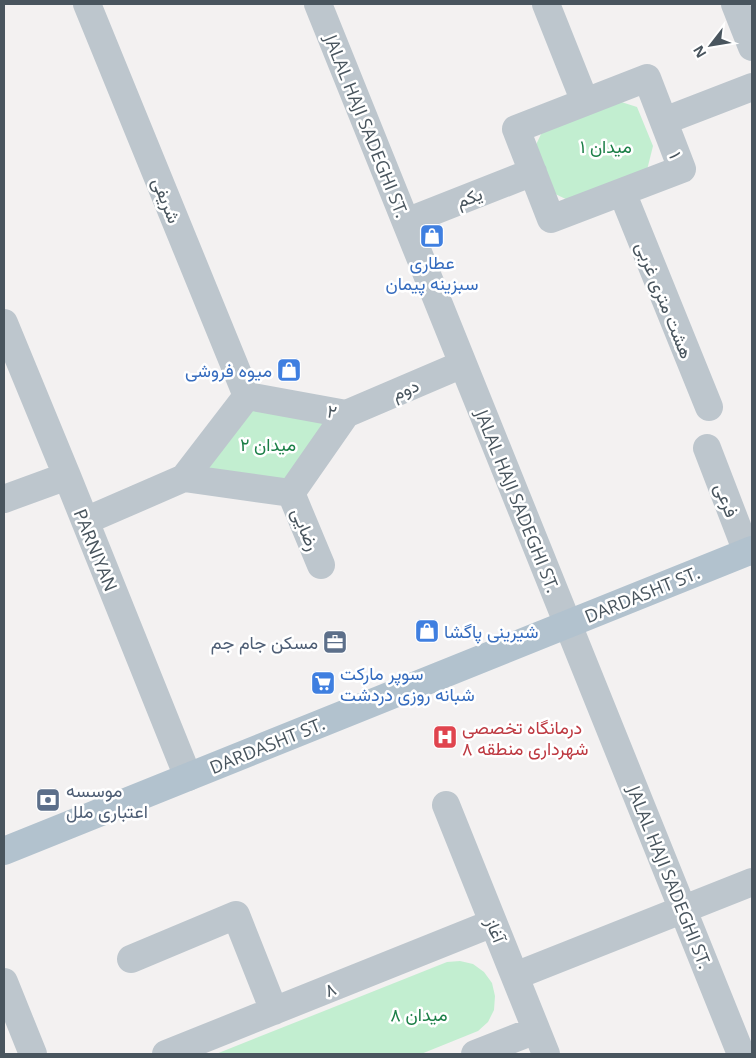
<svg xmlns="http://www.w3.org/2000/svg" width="756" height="1058" font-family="'Open Sans',Vazirmatn,sans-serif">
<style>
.green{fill:#c2eed0}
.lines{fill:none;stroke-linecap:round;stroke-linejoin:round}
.minor{stroke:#bdc6cd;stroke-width:28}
.major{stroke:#b2c2ce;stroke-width:28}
.labels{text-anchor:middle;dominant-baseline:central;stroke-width:5;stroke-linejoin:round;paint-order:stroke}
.street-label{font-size:18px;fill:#49555e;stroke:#fff}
.park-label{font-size:18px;fill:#1b7f47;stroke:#fff}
.shop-label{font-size:18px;fill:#366cbe;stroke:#fff;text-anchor:start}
.service-label{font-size:18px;fill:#4e5e75;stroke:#fff;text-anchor:end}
.health-label{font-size:18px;fill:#be3a42;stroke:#fff;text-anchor:start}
</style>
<rect width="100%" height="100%" fill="#f3f1f1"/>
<path class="green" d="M615,100l22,7 16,39 -6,24 -77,31 -19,-9 -17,-43 8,-17z
M250,407l76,14 -42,59 -78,-11z
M460,961l13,3 11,8 8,11 3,13 -1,14 -6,12 -10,9 -57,23h-205l231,-92z"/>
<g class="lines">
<path class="minor" d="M87,4l160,392
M318,4l423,1050
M546,4l39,98
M735,4l17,43
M647,78l35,91 -131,50 -35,-90z
M664,121l88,-34
M622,192l87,215
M406,222l127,-50
M4,323l63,153 121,301
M247,396l99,18
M346,414l117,-50
M707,448l40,104
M184,478l107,15
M291,493l55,-79
M291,493l30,72
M4,499l63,-23
M85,521l99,-43 63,-82
M446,805l100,249
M131,959l105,-44 38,96
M515,976l237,-94
M4,982l29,72
M166,1054l327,-131
M475,1054l61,-24"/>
<path class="major" d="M4,851l748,-301"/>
</g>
<defs>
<symbol id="shop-square" viewBox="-11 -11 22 22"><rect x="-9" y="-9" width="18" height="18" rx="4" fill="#3f7fe0" stroke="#fff"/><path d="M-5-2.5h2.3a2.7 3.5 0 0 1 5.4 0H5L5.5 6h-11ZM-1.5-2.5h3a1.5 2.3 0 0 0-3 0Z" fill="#fff"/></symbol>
<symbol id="office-square" viewBox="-11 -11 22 22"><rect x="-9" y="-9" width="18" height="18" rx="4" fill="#5c6f8a" stroke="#fff"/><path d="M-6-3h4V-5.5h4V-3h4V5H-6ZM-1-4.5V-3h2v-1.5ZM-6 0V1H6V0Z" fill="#fff"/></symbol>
<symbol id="supermarket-square" viewBox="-11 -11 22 22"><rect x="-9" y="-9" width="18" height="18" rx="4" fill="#3f7fe0" stroke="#fff"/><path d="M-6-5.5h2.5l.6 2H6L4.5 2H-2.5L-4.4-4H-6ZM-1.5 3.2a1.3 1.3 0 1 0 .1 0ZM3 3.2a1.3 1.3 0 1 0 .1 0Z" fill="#fff"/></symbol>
<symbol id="hospital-square" viewBox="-11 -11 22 22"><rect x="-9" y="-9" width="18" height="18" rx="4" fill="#e0444e" stroke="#fff"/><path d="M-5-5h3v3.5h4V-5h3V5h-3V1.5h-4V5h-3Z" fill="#fff"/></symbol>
<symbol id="bank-square" viewBox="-11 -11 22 22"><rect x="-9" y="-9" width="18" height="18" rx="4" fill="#5c6f8a" stroke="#fff"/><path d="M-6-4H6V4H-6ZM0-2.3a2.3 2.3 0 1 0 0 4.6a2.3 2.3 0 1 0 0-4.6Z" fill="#fff"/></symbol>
</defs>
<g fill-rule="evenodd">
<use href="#shop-square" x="418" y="222" width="28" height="28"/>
<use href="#shop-square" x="275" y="356" width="28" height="28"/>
<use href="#shop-square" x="413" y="617" width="28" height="28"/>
<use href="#office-square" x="321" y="628" width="28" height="28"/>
<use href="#supermarket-square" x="309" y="669" width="28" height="28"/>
<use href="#hospital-square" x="431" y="723" width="28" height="28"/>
<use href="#bank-square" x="34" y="786" width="28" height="28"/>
</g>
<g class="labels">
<g class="street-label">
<text transform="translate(367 126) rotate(68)">JALAL HAJI SADEGHI ST.</text>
<text transform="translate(676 155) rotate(69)">۱</text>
<text transform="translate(469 197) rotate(-21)">یکم</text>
<text transform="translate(167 200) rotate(68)">شریفی</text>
<text transform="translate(665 300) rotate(68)">هشت متری غربی</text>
<text transform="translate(405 389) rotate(-23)">دوم</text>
<text transform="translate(332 411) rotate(10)">۲</text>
<text transform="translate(727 500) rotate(69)">فرعی</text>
<text transform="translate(518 501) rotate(68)">JALAL HAJI SADEGHI ST.</text>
<text transform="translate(306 529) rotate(67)">رضایی</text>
<text transform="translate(96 550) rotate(68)">PARNIYAN</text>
<text transform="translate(642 594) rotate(-22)">DARDASHT ST.</text>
<text transform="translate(267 745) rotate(-22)">DARDASHT ST.</text>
<text transform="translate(670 877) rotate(68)">JALAL HAJI SADEGHI ST.</text>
<text transform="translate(496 930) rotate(68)">آغاز</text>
<text transform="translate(330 989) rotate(-22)">۸</text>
</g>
<g class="park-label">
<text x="606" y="146">میدان ۱</text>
<text x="268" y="444">میدان ۲</text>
<text x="419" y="1014">میدان ۸</text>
</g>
<g class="shop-label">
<text x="432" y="262" text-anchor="middle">عطاری<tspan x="432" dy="21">سبزینه پیمان</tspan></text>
<text x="272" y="370" text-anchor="end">میوه فروشی</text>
<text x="444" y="631">شیرینی پاگشا</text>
<text x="340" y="673">سوپر مارکت<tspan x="340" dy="21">شبانه روزی دردشت</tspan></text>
</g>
<g class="service-label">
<text x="318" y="642">مسکن جام جم</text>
<text x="66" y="790" text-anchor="start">موسسه<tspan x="66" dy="21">اعتباری ملل</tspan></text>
</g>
<g class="health-label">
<text x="462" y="727">درمانگاه تخصصی<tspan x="462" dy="21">شهرداری منطقه ۸</tspan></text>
</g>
</g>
<rect width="756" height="1058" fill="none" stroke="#49555e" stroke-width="10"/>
<g transform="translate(711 45) rotate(239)" stroke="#ffffff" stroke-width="4" paint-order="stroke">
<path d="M0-4L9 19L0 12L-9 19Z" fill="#49555e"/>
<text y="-8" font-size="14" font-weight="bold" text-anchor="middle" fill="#49555e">N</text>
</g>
</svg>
